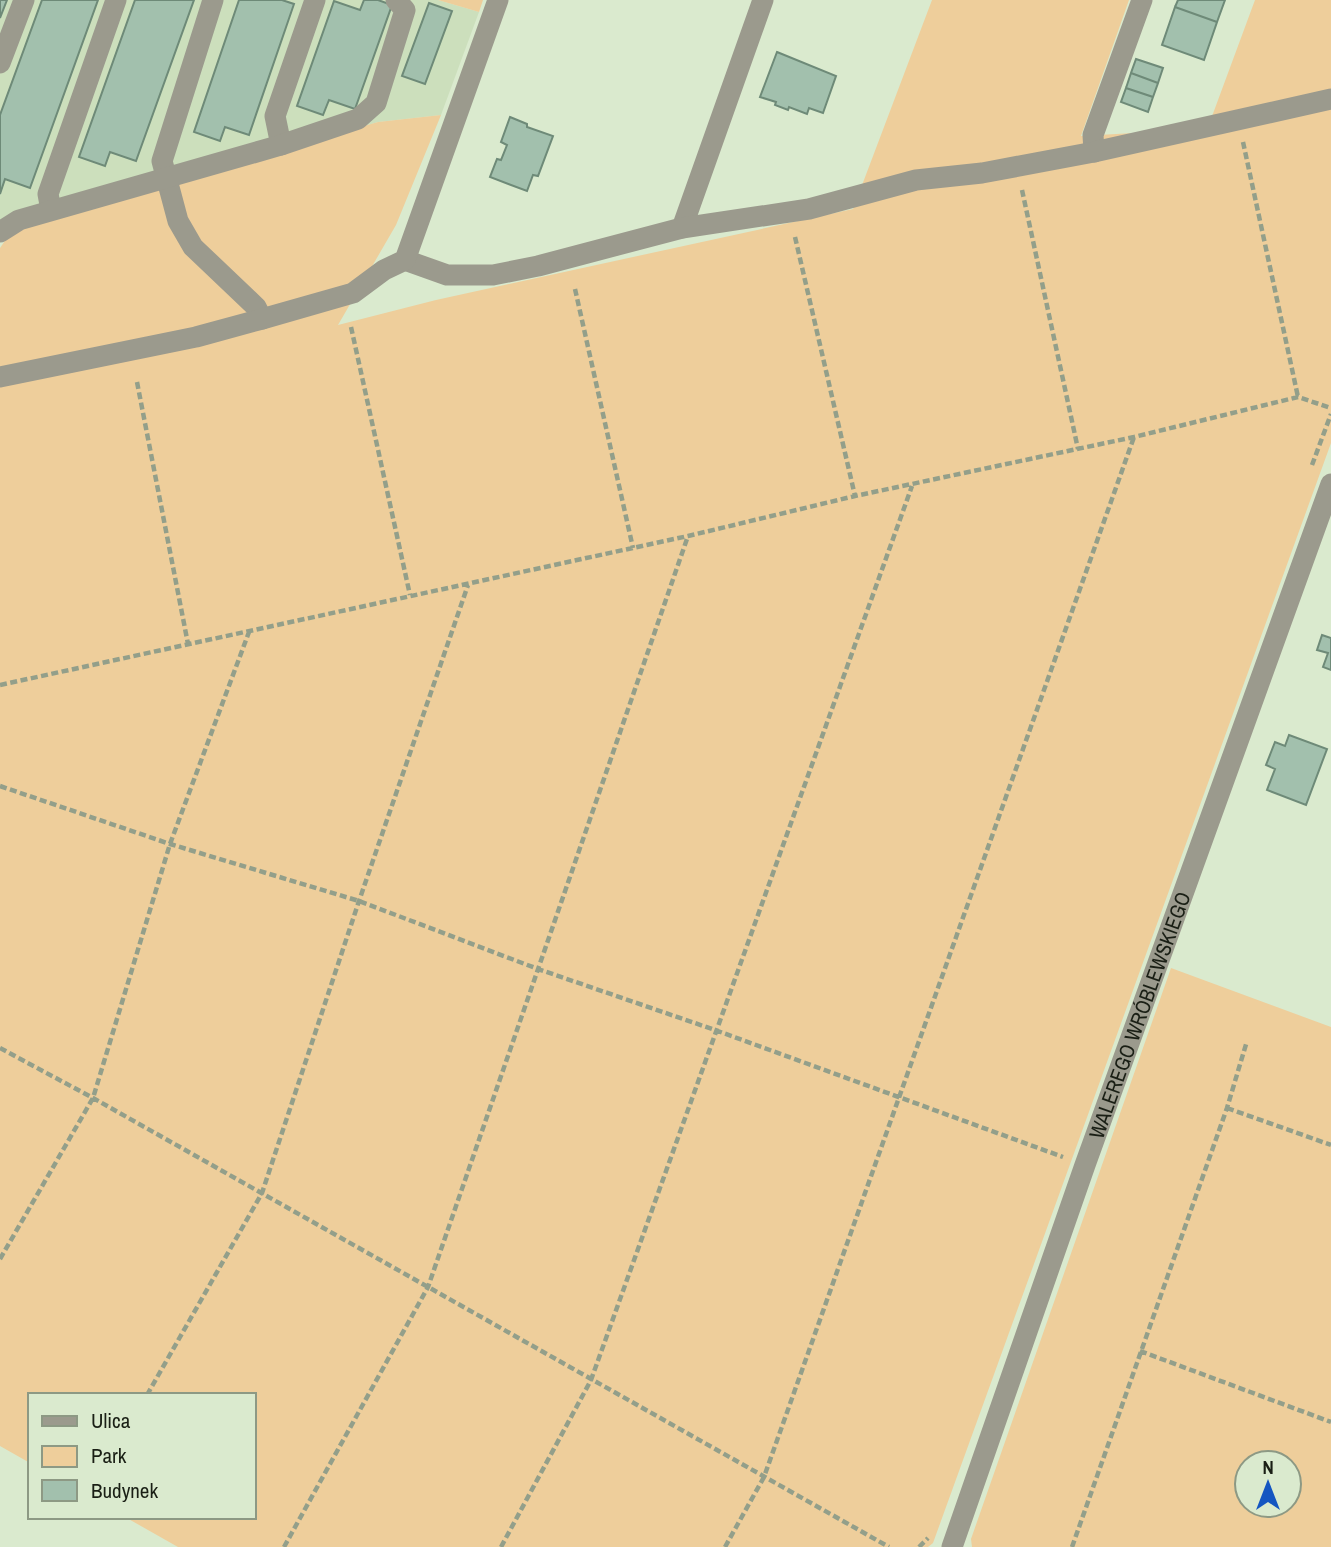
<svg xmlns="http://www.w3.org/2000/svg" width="1331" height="1547" font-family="'Archivo Narrow',sans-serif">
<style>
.built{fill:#ccdfbc}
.green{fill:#eece9b;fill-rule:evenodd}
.building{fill:#a2c0ad;stroke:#6e8a78;stroke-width:2}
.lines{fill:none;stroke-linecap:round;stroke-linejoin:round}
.path{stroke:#939f8a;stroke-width:4.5;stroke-dasharray:7 3.5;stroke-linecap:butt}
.minor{stroke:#9b9a8d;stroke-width:21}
.labels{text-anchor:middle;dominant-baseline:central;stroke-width:7;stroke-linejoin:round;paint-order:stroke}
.street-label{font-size:21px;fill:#1a1f15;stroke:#daeace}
</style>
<rect width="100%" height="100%" fill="#daeace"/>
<path class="built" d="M0,0h438l41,12 -38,103 -63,7 -354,103 -24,3z"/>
<path class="green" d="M438,0h45l-4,12z
M932,0h197l-48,136 70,-4 60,-13 44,-119h76v443l-398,1100 -5,4h-750l-53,-30h129v-122h-224v68l-30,-17v-1198l15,-22 363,-104 63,-7 -45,110 -58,100 98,-25 417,-91z
M1171,968l160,59v520h-359l-1,-8zM1247,1463h42v42h-42z"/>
<path class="building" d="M0,0h7l-7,18z
M42,0h56l-68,188 -25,-9 -5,15v-79z
M135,0h59l-58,161 -26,-9 -5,14 -26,-9z
M239,0h43l12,4 -45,131 -24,-8 -5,14 -26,-9z
M364,0h14l14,5 -37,104 -26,-9 -6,15 -26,-9 37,-105 26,9z
M1178,0h47l-8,22 -42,-15z
M429,3l23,8 -27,73 -23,-8z
M1175,7l42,15 -13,38 -42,-15z
M777,52l59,24 -13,37 -14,-5 -2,6 -18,-7 -1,3 -13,-5 1,-3 -16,-5z
M1136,59l27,9 -5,15 -27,-10z
M1131,73l27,10 -5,14 -27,-9z
M1126,88l27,9 -5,15 -27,-10z
M510,117l17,7v3l26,9 -15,40 -5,-1 -6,16 -37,-14 7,-18 4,1 6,-15 -6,-3z
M1322,635l9,3v32l-8,-3 5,-14 -11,-3z
M1289,735l38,14 -21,56 -39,-15 8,-21 -9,-4 9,-23 10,4z"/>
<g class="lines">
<path class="path" d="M1243,142l55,255
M1022,190l56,259
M795,237l60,259
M575,289l58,259
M351,327l59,268
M137,382l51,262
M1312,465l19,-51
M0,685l688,-149 167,-40 279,-59 164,-40 33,11
M0,786l170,58 189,57 179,68 177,61 348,127
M0,1048l93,50 796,449
M1227,1108l104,37
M0,1259l93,-161 77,-254 79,-212
M1140,1351l191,71
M147,1395l115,-202 97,-292 109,-316
M284,1547l144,-260 260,-751
M501,1547l90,-167 321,-894
M725,1547l39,-70 370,-1040
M919,1547l9,-9
M1072,1547l155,-439 20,-67"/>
<g class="minor">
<path d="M213,0l-51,161 16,60 15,26 63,60 6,12"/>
<path d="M0,63l24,-63"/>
<path d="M281,145l-6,-29 40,-116"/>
<path d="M1094,152l-1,-17 49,-135"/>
<path d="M51,210l-3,-16 68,-194"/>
<path d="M682,228l81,-228"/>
<path d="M0,232l19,-12 262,-75 77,-26 18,-16 29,-93 -9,-10"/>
<path d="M405,260l42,15h46l45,-9 144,-38 127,-19 107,-29 66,-7 112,-21 237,-53"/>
<path d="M0,377l196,-40 66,-18 91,-26 31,-23 21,-10 93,-260"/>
<path id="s1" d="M952,1547l133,-382 246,-681"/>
</g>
</g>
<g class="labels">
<g class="street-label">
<text stroke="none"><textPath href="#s1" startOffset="564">WALEREGO WRÓBLEWSKIEGO</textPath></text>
</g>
</g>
<rect x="28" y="1393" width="228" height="126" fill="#daeace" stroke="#8d9984" stroke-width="2"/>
<rect x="42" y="1416" width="35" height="10" fill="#9b9a8d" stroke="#8d9984" stroke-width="2"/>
<text x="91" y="1428" font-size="21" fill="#1a1f15">Ulica</text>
<rect x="42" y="1446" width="35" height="21" fill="#eece9b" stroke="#8d9984" stroke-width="2"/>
<text x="91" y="1463" font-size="21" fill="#1a1f15">Park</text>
<rect x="42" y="1480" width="35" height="21" fill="#a2c0ad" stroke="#8d9984" stroke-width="2"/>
<text x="91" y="1498" font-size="21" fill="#1a1f15">Budynek</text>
<g transform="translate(1268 1484)"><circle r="33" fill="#daeace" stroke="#8d9984" stroke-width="2"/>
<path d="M0-5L12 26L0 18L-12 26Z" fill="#1456c1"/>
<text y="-10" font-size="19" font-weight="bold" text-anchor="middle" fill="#1a1f15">N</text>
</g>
</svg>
